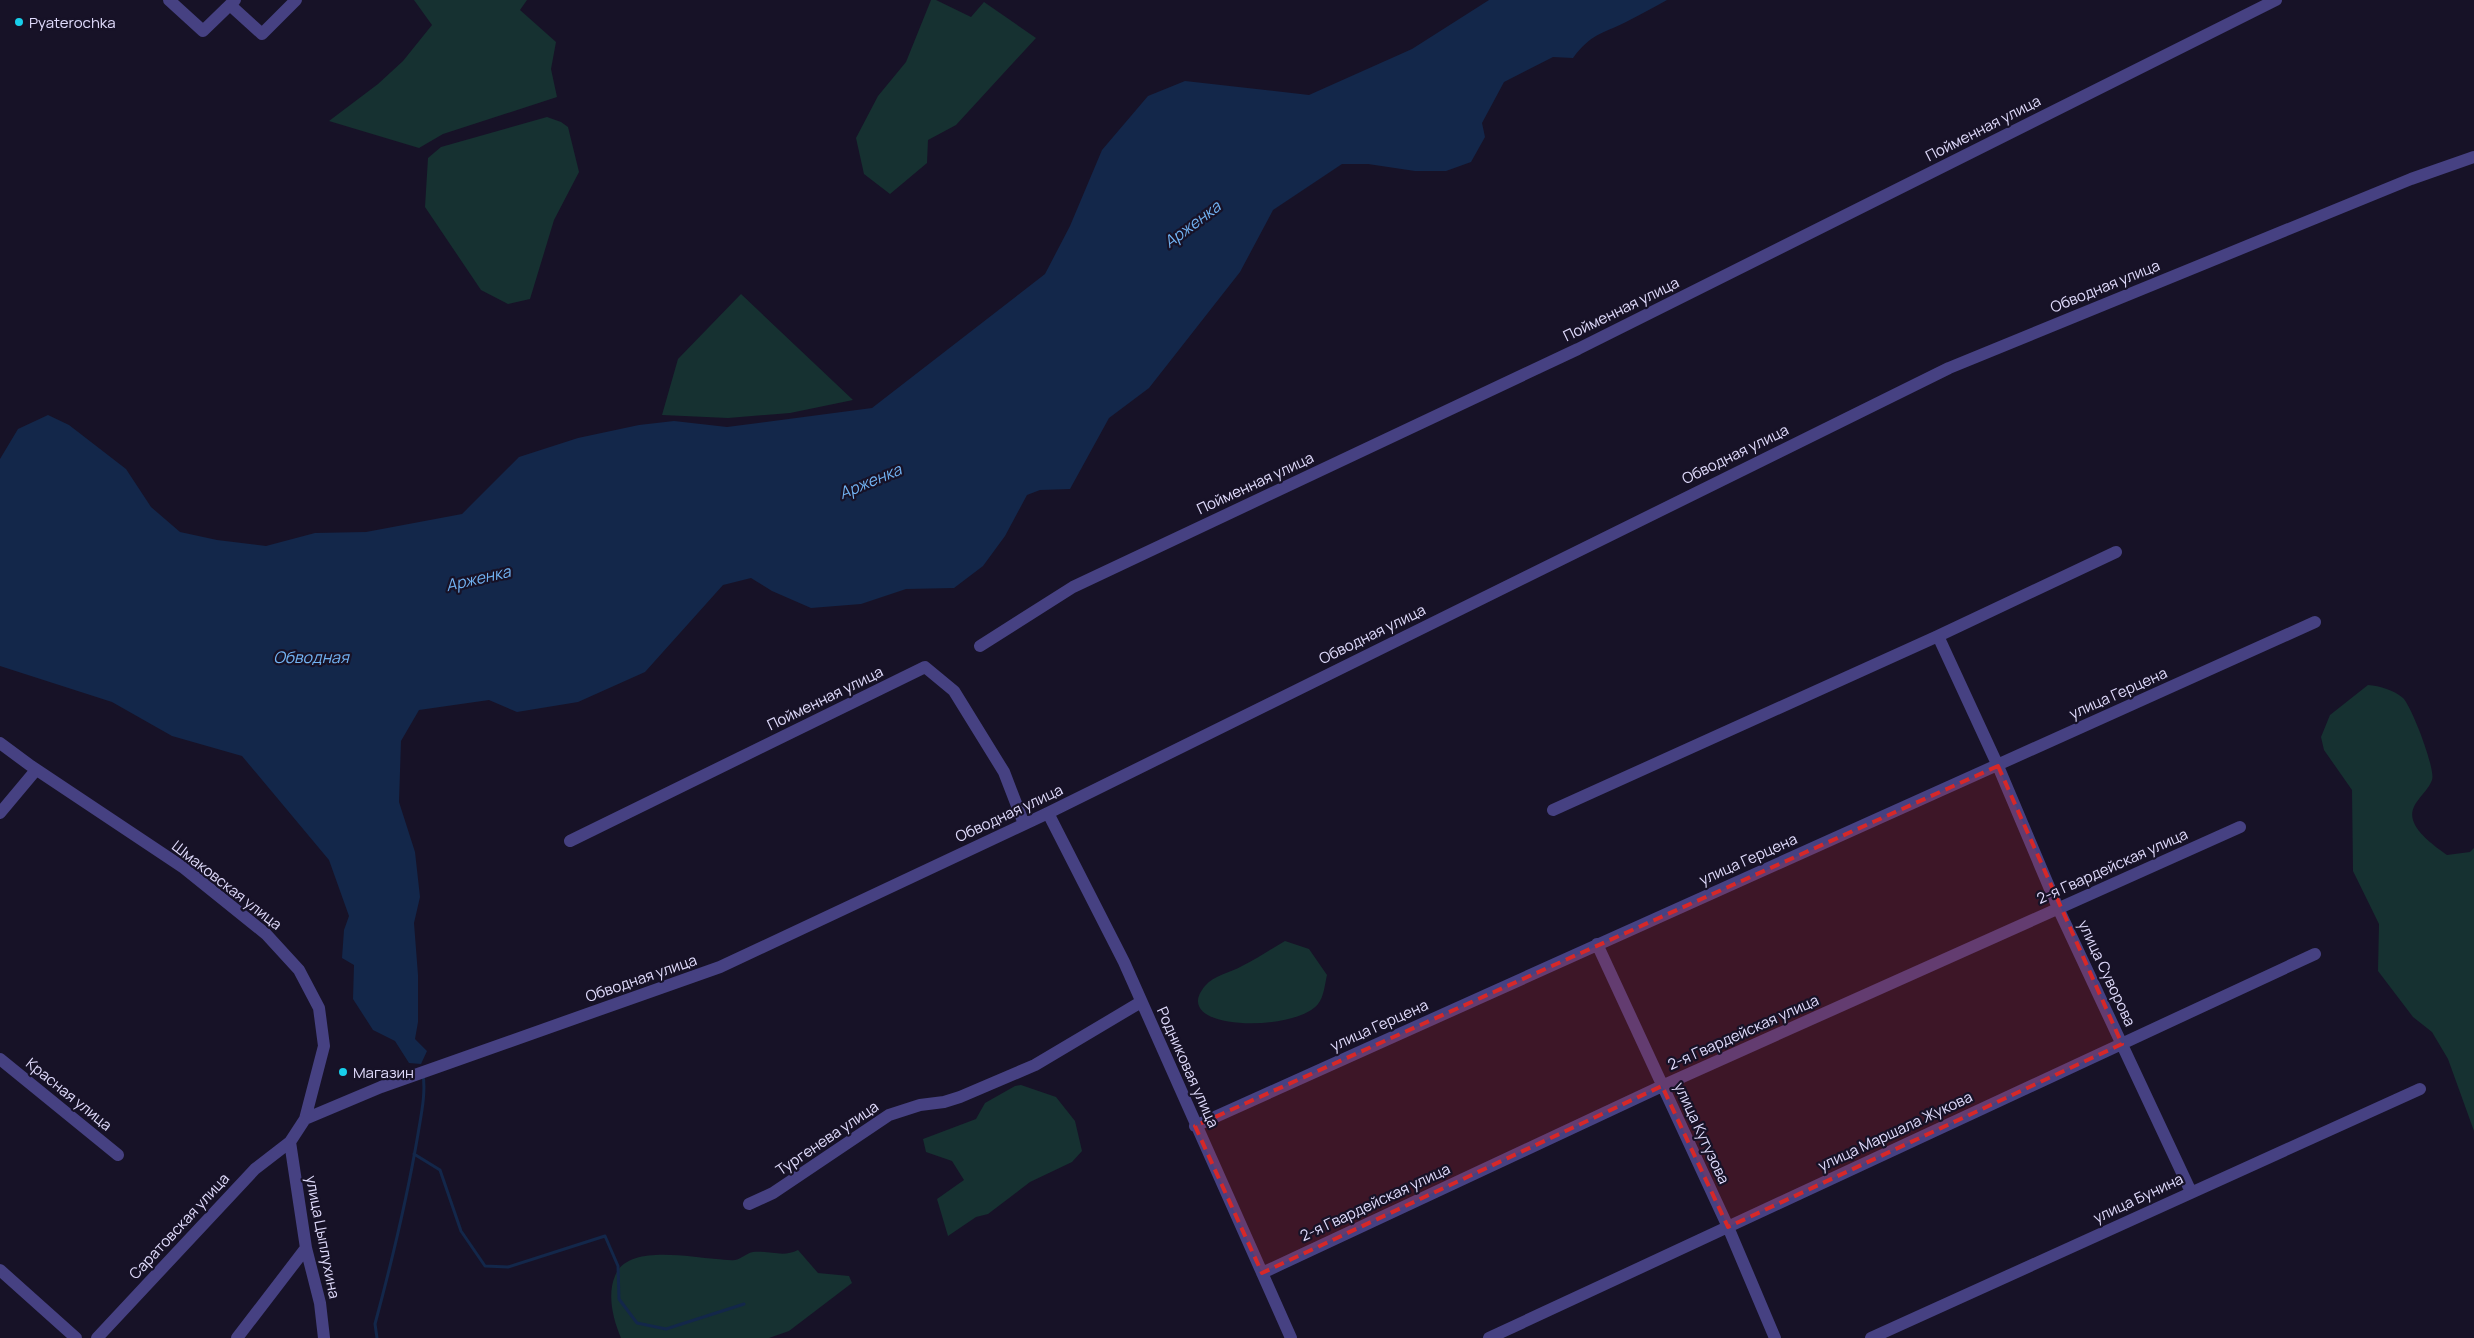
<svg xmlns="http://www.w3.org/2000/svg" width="2474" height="1338" font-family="Manrope,sans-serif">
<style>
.green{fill:#163131}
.water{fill:#13274a}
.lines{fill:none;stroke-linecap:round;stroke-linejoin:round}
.stream{stroke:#13274a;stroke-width:3}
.minor{stroke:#464182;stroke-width:12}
.marked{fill:#d62828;fill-opacity:0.2;stroke:#d62828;stroke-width:4;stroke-dasharray:10 6;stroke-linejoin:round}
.poi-dot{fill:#18cfeb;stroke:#171227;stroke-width:2}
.labels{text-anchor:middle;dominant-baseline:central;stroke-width:4.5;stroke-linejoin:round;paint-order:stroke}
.poi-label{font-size:15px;fill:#e0dbfc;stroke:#171227;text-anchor:start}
.street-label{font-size:15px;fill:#e0dbfc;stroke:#171227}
.water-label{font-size:16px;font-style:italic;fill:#72b3f3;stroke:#171227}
</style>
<rect width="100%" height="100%" fill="#171227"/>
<path class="green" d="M414,0h113l-7,10 36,32 -5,27 6,28 -114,37 -24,14 -90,-27 49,-37 25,-23 29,-36z
M931,0h5l35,17 13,-15 52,36 -80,87 -28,15 -1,23 -37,31 -26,-20 -8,-36 22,-42 28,-34z
M547,117l14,5 7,5 11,45 -25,48 -24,79 -22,5 -27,-14 -56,-83 3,-49 13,-11z
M741,294l112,106 -63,13 -62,5 -66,-3 16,-56z
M2368,685c12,1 26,5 35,13 9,9 33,72 29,82 -5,14 -24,24 -19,40 4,14 23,27 34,35l23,-3 4,-4v283l-26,-72 -16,-27 -19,-15 -35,-46 1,-47 -26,-53 -1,-81 -28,-40 -3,-13 9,-22z
M1285,941l24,8 18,26c-2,8 -3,22 -9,29 -23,29 -151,27 -113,-18 9,-11 25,-13 37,-20 15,-7 29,-17 43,-25z
M1021,1085l35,12 19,24 7,30 -10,11 -42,20 -42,32 -12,3 -28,19 -11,-37 27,-19 -12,-19 -26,-9 -3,-13 53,-20 9,-16 30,-17z
M798,1250l20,23 31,3 3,7 -63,48 -20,7h-148c-8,-19 -14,-43 -6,-62 12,-32 73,-19 101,-17 6,0 14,2 19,1 6,-1 12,-7 18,-8 15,-2 30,6 45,-2z"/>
<path class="water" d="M1489,0h178c-13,7 -27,15 -41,22 -26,13 -34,11 -53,36l-20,-1 -49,25 -22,41 3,14 -14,25 -25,9h-31l-47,-7h-26l-69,46 -33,62 -91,116 -40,30 -39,71 -30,1 -13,5 -22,41 -22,30 -29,22 -48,1 -45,15 -50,4 -39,-17 -21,-13 -28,7 -78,87 -67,30 -61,10 -28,-12 -70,10 -18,31 -2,61 16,50 5,45 -6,26 4,52v47l-3,17 12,12 -6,13 -12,-1 -14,-22 -22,-11 -20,-31 1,-34 -12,-7 2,-28 5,-14 -20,-56 -87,-104 -70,-20 -60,-34 -112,-36v-207l18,-30 30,-14 21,10 57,44 25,38 29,25 37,8 49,6 49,-13 51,-1 96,-18 57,-57 59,-19 61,-13 35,-4 53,6 145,-19 173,-134 25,-48 32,-76 46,-54 37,-15 124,14 103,-46z"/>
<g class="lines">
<path class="stream" d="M414,1154l26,16 21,61 24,35 23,1 97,-31 13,30 1,33 18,24 29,6 78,-25
M377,1338l-2,-14c17,-63 32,-125 43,-190 3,-19 8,-40 5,-60"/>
<path class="minor" d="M169,0l34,31 32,-31
M230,5l32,29 34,-34
M2116,552l-178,84 60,130 60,142 133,284
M980,646l93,-59 505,-238 698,-349
M0,743l31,23 153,102 82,66 33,36 20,38 5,38 -19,73
M1553,810l385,-174
M0,813l36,-43
M1048,813l76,149 167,376
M570,841l355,-174 29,24 50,81 20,52
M1597,944l131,283 47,111
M0,1059l118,96
M1195,1126l1120,-504
M290,1142l16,106 14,55 4,35
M749,1204l24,-11 116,-78 31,-10 24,-3 16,-5 75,-32 106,-63
M0,1270l76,68
M1262,1273l400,-187 578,-259
M97,1338l158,-169 35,-27 15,-23 76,-32 339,-120 328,-154 901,-445 462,-189 63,-22
M237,1338l69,-90
M1489,1338l826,-384
M1871,1338l549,-249"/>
</g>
<path class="marked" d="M1998,766l124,278 -394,183 -66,-141 -400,187 -67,-147z"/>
<g class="poi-dot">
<circle cx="19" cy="22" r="5"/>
<circle cx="343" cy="1072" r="5"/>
</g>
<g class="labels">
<g class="poi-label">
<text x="29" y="22">Pyaterochka</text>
<text x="353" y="1072">Магазин</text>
</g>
<g class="street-label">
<text transform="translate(1983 128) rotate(-27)">Пойменная улица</text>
<text transform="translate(2105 286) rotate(-22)">Обводная улица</text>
<text transform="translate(1621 309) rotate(-26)">Пойменная улица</text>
<text transform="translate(1735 454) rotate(-26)">Обводная улица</text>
<text transform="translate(1255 483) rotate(-25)">Пойменная улица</text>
<text transform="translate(1372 634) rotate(-26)">Обводная улица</text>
<text transform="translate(2118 693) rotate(-24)">улица Герцена</text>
<text transform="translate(825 698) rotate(-26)">Пойменная улица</text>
<text transform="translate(1009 813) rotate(-25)">Обводная улица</text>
<text transform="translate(1748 859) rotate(-24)">улица Герцена</text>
<text transform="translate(2112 866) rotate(-24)">2-я Гвардейская улица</text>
<text transform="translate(227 885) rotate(38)">Шмаковская улица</text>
<text transform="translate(2107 973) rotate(65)">улица Суворова</text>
<text transform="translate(641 978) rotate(-19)">Обводная улица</text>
<text transform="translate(1379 1025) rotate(-24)">улица Герцена</text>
<text transform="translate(1743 1032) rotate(-24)">2-я Гвардейская улица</text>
<text transform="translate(1188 1067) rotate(66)">Родниковая улица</text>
<text transform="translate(69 1094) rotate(39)">Красная улица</text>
<text transform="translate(1895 1131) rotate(-25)">улица Маршала Жукова</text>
<text transform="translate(1702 1133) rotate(65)">улица Кутузова</text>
<text transform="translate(827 1138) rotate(-34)">Тургенева улица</text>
<text transform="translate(2138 1198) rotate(-25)">улица Бунина</text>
<text transform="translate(1375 1202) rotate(-25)">2-я Гвардейская улица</text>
<text transform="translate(179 1226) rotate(-47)">Саратовская улица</text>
<text transform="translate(323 1237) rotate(79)">улица Цыплухина</text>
</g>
<g class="water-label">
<text transform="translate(1192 224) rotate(-37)">Арженка</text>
<text transform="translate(870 481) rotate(-23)">Арженка</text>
<text transform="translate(478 578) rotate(-13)">Арженка</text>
<text x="311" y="657">Обводная</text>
</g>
</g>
</svg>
